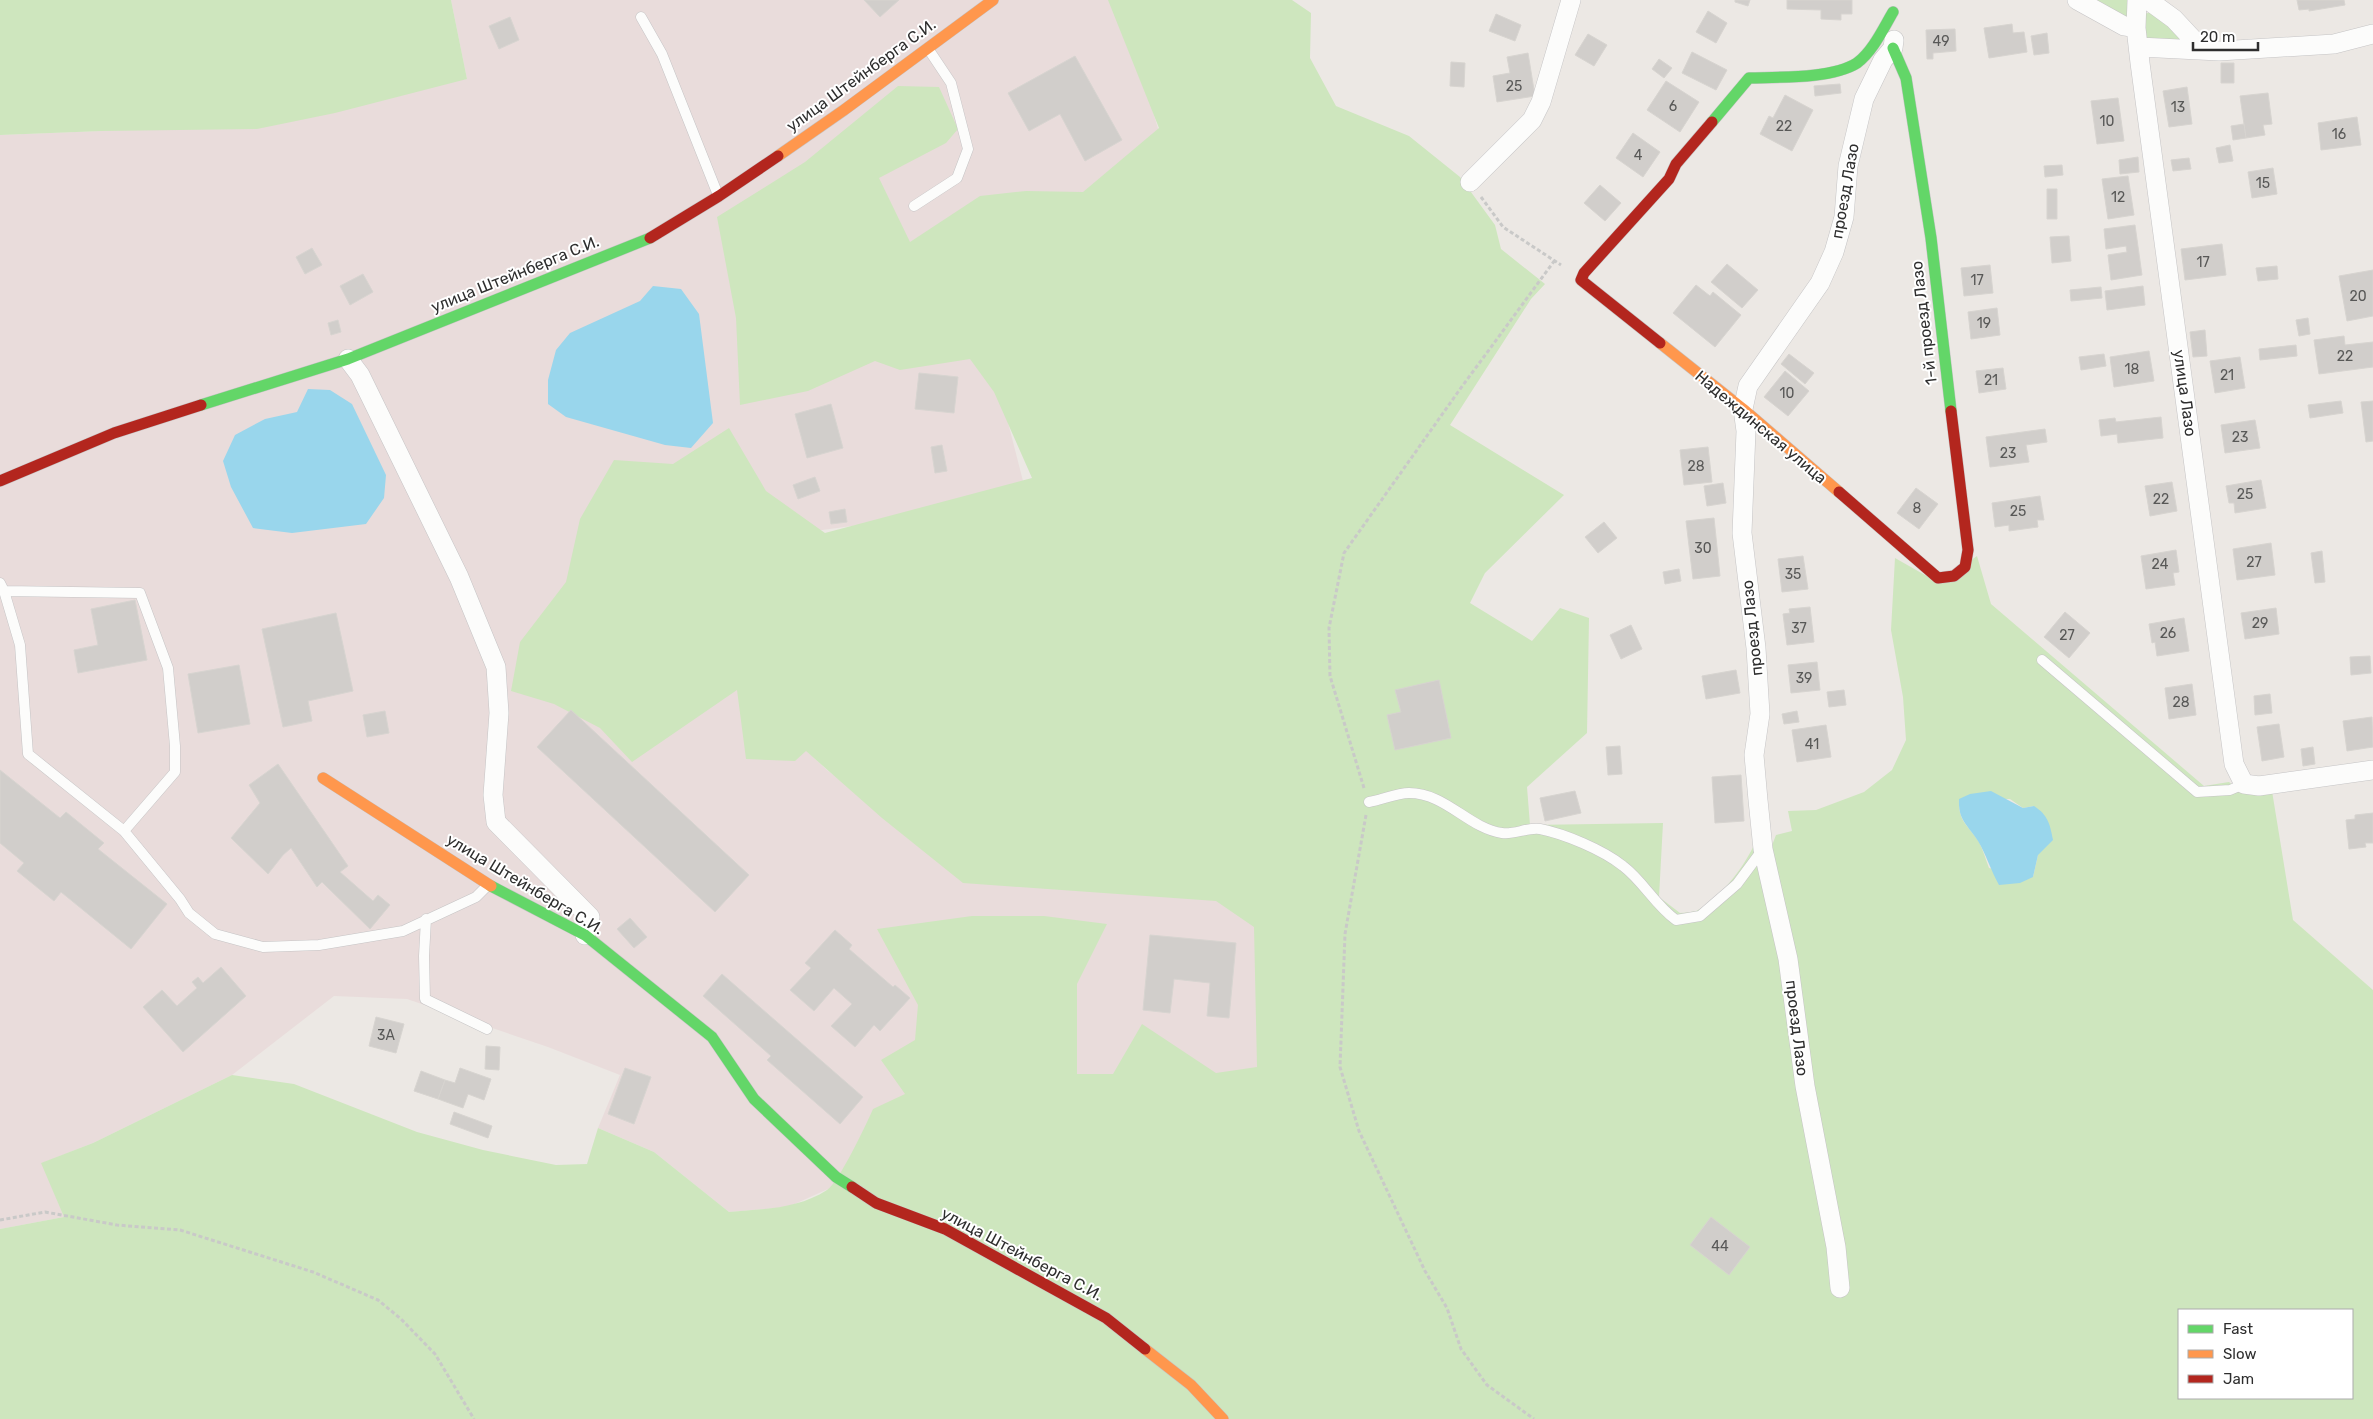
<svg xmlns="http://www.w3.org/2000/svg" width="2373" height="1419" font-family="Rubik,sans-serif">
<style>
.medical{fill:#e9dcdb}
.green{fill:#cee6be;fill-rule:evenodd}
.water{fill:#99d6ec}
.building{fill:#d1cecb;stroke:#d7d4d0}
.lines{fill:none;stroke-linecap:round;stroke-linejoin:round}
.lane-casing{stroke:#c5c4c5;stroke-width:11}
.street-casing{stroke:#c5c4c5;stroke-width:20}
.fast-casing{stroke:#c5c4c5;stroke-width:12}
.slow-casing{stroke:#c5c4c5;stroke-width:12}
.jam-casing{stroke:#c5c4c5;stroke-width:12}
.path{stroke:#c9c9c8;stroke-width:3;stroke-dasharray:4 2.5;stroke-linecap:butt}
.lane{stroke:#fcfcfb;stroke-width:10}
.street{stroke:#fcfcfb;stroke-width:19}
.fast{stroke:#63d668;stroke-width:11}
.slow{stroke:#ff974d;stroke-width:11}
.jam{stroke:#b3261e;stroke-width:11}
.labels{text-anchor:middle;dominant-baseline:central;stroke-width:4;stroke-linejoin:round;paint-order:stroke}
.number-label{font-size:14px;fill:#585857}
.street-label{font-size:16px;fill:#2e2e2e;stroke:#fff}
</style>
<rect width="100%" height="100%" fill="#ece8e4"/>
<path class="medical" d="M451,0h668l44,145 -181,176 41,160 -127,39 -96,13 -133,87 161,151 158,112h260l47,37 -22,141 -24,29 -419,99 -40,18 -59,5 -75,-60 -56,-24 22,-53 -72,-28 -141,-48 -73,-3 -102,79 -139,68 -51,20 22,54 -64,12v-1094l102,-4 365,-52z"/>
<path class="green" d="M0,0h451l16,79 -132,34 -78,16 -155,2 -102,4z
M1108,0h184l19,13 -1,45 26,48 73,30 51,41 35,48 6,24 44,35 -14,15 -81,126 114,70 -79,78 -15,30 62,38 28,-33 29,10 -2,115 -60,54 3,38 133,-2 -4,74 21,16c5,0 11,-1 16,-2 21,-9 48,-44 57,-64l18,1 5,-13 16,-4 -4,-20 28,-1 48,-18 28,-22 14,-30 -3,-43 -12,-67 4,-72 44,25 38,-27 14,48 213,182 25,-4 14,12 29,-3 21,129 80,70v429h-2373v-190l64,-12 -23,-54 52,-20 139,-68 62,9 123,48 66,18 73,15 31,-1 11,-36 56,24 75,60c34,-3 69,-3 98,-22 12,-8 39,-65 46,-81l32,-15 -24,-34 34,-20 3,-35 -41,-76 95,-13h72l63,8 -30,60v90h36l29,-50 74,49 41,-6 -3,-140 -38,-26 -253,-18 -81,-65 -76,-67 -11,10 -49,-2 -9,-69 -105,72 -32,-34 -46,-24 -43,-13 9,-49 46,-60 14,-63 34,-59 59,4 56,-36 37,63 59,42 207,-55 -38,-86 -24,-33 -70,11 -25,-9 -67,30 -68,14 -4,-87 -19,-101 88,-55 93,-76 41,1 19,42 -12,14 -67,35 31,64 70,-46 46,-5 57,1 76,-64zM1959,799h51l13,9 11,-2 4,49 -5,22 -44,-9c-3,-8 -6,-18 -10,-26 -11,-17 -21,-20 -20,-43zM2179,1310h173v88h-173z
M2088,0h42l-2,16 -11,1z
M2156,11l34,34 -38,-3 -9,-7 1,-21z"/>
<path class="water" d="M653,286l28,3 18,25 14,109 -22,25 -26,-3 -99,-28 -18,-13v-24l8,-30 14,-17 70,-32z
M308,389l22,1 22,14 34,71 -2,23 -18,26 -74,9 -39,-5 -22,-41 -8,-26 12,-26 30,-16 32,-7z
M1991,791l32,17 11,-2c14,9 16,18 19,34l-15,15 -5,22 -13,6 -21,2c-8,-14 -13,-31 -21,-44 -10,-16 -20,-20 -19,-42l11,-5z"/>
<path class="building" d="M864,0h35l-19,17z
M1735,0h15l-2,6 -13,-4z
M1787,0h65v14h-11v6l-20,-1v-9l-34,-1z
M2297,0h47l1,5 -36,6v-2l-10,1z
M1708,11l19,12 -11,20 -20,-11z
M1496,14l25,11 -6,16 -26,-10z
M510,17l9,23 -20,9 -10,-23z
M2012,24l1,9 11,-1 3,20 -38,6 -5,-30z
M1955,29l1,22 -23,2v6h-6l-1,-29z
M2047,33l2,20 -15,2 -3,-19z
M1588,34l19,11 -13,21 -19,-11z
M1692,52l35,18 -11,20 -34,-17z
M1528,53l7,43 -38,6 -4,-26 17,-3 -3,-16z
M1075,56l47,84 -37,21 -25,-47 -31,17 -21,-38z
M1659,59l13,9 -8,10 -12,-9z
M1451,62l14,1 -1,24 -14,-1z
M2221,63h13v20h-13z
M1666,81l33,21 -19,30 -33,-22z
M1840,84l1,9 -26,3 -1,-10z
M2187,87l5,37 -23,3 -6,-36z
M2268,93l4,31 -9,1 2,10 -19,3 -6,-42z
M1785,95l28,15 -21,41 -32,-17 9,-18 4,2z
M2118,98l6,43 -27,3 -6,-43z
M2357,117l4,28 -40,5 -3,-27z
M2244,124l2,14 -13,2 -2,-14z
M1633,133l27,19 -17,25 -27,-19z
M2230,145l3,16 -14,2 -3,-15z
M2138,157l1,15 -19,2 -1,-14z
M2189,158l2,11 -18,2 -2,-11z
M2062,165l1,10 -18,2 -1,-11z
M2273,168l4,26 -25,4 -4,-26z
M2128,176l6,39 -26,4 -6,-40z
M1600,185l21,18 -16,18 -21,-18z
M2047,189h10v30h-10z
M2135,225l7,50 -31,5 -3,-25 19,-3 -1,-6 -20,3 -2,-20z
M2069,236l2,25 -19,2 -2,-26z
M2222,244l4,31 -41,5 -4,-31z
M312,248l10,17 -17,9 -9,-17z
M1727,264l31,26 -16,18 -31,-26z
M1990,265l3,28 -29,3 -3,-28z
M2277,266l1,13 -20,2 -2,-13z
M2373,270v46l-26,5 -8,-45z
M363,274l10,18 -23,13 -10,-19z
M1696,285l14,11 3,-4 28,23 -26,32 -42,-34z
M2143,286l2,19 -38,5 -2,-19z
M2101,287l1,11 -31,3 -1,-11z
M1997,308l3,27 -29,4 -3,-27z
M2308,318l2,16 -11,2 -3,-16z
M338,320l3,12 -10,3 -3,-12z
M2205,330l2,26 -14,1 -3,-25z
M2344,336l1,9 28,-3v25l-54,7 -5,-34z
M2296,345l1,11 -37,4 -1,-11z
M2149,351l5,30 -40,6 -4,-30z
M1789,354l25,19 -9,11 -24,-20z
M2104,354l2,12 -25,4 -2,-13z
M2240,357l5,31 -30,5 -5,-32z
M2003,368l3,21 -27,4 -3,-22z
M1785,371l24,20 -21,25 -24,-19z
M919,373l39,4 -4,36 -39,-4z
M2341,401l2,12 -33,5 -2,-13z
M2373,401v40l-7,1 -5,-40z
M831,404l12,44 -36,10 -12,-44z
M2161,417l2,21 -45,5 -1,-9 -16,2 -2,-16 16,-2 1,4z
M2255,420l5,28 -35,5 -4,-28z
M2045,429l2,13 -21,3 3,17 -39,5 -4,-30z
M942,445l5,26 -12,2 -4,-26z
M1708,447l4,35 -28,3 -4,-35z
M815,477l5,14 -22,8 -5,-14z
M2261,480l5,28 -31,5 -1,-10h-5l-3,-17z
M2172,482l5,29 -27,5 -5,-30z
M1723,483l3,20 -19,3 -3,-20z
M1916,488l22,16 -19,25 -22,-16z
M2040,496l4,24h-7l1,7 -29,4v-6l-14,2 -3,-24z
M845,509l2,13 -16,2 -2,-12z
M1714,518l6,58 -27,3 -7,-58z
M1604,522l13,16 -19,15 -13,-16z
M2271,543l4,32 -38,5 -4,-31z
M2176,550l3,22 -6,1 2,12 -29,4 -5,-33z
M2322,551l3,31 -10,1 -4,-30z
M1803,556l5,33 -26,3 -4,-33z
M1679,569l2,12 -16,3 -2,-12z
M135,600l12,60 -69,13 -4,-23 24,-5 -7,-36z
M1810,607l4,35 -27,3 -4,-31 7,-1 -1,-4z
M2276,608l3,26 -34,5 -4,-26z
M2065,612l25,21 -21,25 -25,-21z
M336,613l17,78 -45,10 4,20 -29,6 -21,-98z
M2184,618l5,33 -32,5 -2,-14 -3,1 -3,-19z
M1631,625l11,24 -21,10 -11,-24z
M2370,656l1,17 -20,2 -1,-18z
M1817,662l3,28 -29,3 -3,-28z
M239,665l11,59 -52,9 -10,-59z
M1736,670l4,23 -34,6 -4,-23z
M1439,680l12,58 -56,12 -8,-35 14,-3 -6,-22z
M2192,684l4,31 -27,4 -4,-31z
M1844,690l2,15 -17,2 -2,-15z
M2270,694l2,19 -17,2 -1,-19z
M571,710l178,165 -34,37 -178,-165z
M385,711l4,22 -22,4 -4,-22z
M1797,711l2,11 -15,2 -2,-10z
M2372,717l1,30 -26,4 -4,-30z
M2279,724l5,33 -22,4 -5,-34z
M1826,725l5,32 -34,5 -5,-32z
M1620,746l2,28 -14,1 -2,-28z
M2313,747l2,17 -12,2 -2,-17z
M278,764l70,102 -8,6 33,29 5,-6 12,10 -20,24 -48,-47 -5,5 -26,-39 -8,7 -15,19 -37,-36 29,-35 -11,-18z
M0,770l60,48 6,-6 38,31 -6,6 69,55 -36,45 -70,-57 -7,9 -37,-30 7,-8 -24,-20z
M1741,775l3,46 -29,2 -3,-46z
M1575,791l6,22 -36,8 -5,-23z
M2373,813v30h-8l1,4 -17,2 -3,-29 9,-1v-4z
M630,918l17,19 -13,11 -17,-19z
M835,930l17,15 -3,4 44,38 2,-2 15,13 -30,33 -6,-6 -19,22 -24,-21 21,-22 -18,-16 -20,23 -24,-21 21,-22 -6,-5z
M1150,935l86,8 -7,75 -22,-2 3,-33 -36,-4 -4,34 -27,-3z
M221,967l25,29 -63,56 -40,-45 19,-17 15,16 20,-18 -5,-6 6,-5 5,6z
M722,974l141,123 -23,27 -73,-64 4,-4 -68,-60z
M376,1017l28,7 -8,29 -27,-7z
M486,1046l14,1 -1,23 -14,-1z
M460,1068l31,11 -7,21 -16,-6 -5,14 -25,-9 7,-19 10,3z
M625,1068l26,9 -17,47 -26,-10z
M421,1071l24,9 -7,19 -24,-8z
M454,1112l38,14 -4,12 -38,-14z
M1711,1217l39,30 -21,28 -39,-30z"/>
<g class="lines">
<defs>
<path id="lane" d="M641,17l21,37 56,141
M914,206l43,-28 11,-29 -17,-66 -22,-33
M0,583l4,8 136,2 28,75 7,78v26l-51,59 56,68 9,14 26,21 48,13 56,-2 84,-14 73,-34 12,-12
M4,591l16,54 8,109 96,77
M2042,660l155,132 33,-2 14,-6
M1369,802c12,-2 28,-9 40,-9 37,0 59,35 93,40 12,2 26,-6 38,-4 25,5 63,21 83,37 20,15 32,39 53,54l24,-4 37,-32 26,-35
M426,919l-2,37 1,43 62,30"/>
<path id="street" d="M2077,0l47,26 12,2
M2137,0l-1,28 4,35 94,701 10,20 15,2 114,-16
M2148,0l26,19 28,30
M2139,47l80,4 115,-7 39,-10
M1470,182l62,-62 9,-18 30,-102
M348,359l12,16 99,202 37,90 3,46 -6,82 3,27 94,95 -5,18
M1840,1288l-4,-41 -31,-161 -17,-127 -25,-110 -5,-49 -4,-45 6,-41 -4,-66 -14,-115 4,-102 -3,-22 5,-23 72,-103 14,-31 10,-35 4,-51 16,-67 19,-39 10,-12 1,-8"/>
<path id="fast" d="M1893,48l13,30 25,160 20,173
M1712,122l37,-44c29,-1 83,1 108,-15 16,-12 26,-34 36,-51
M201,405l147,-46 302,-121
M491,886l94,49 127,102 42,62 82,78 16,10"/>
<path id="slow" d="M778,156l66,-46 149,-110
M1660,343l83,66 96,83
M323,778l168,108
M1145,1349l46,36 32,34"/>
<path id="jam" d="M650,238l69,-42 59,-40
M1660,343l-79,-63 3,-7 85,-94 7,-15 36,-42
M0,481l114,-48 87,-28
M1839,492l99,86 16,-2 11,-9 3,-17 -17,-139
M852,1187l24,16 69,26 161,89 39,31"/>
</defs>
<use href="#lane" class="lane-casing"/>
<use href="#street" class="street-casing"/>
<use href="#fast" class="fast-casing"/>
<use href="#slow" class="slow-casing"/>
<use href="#jam" class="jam-casing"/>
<path class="path" d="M1481,197l22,30 58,38
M1364,788l-34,-112 -1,-48 15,-75 114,-161 97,-132
M1366,815l-21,119 -5,133 19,64 66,140 22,37 14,41 26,36 47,34
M0,1220l45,-8 72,13 63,5 133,42 65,28 23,19 34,35 39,65"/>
<use href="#lane" class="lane"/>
<use href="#street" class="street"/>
<use href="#fast" class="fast"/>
<use href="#slow" class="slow"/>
<use href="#jam" class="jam"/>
</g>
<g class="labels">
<g class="number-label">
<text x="1941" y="41">49</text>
<text x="1514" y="86">25</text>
<text x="1673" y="106">6</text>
<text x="2178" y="107">13</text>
<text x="2107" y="121">10</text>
<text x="1784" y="126">22</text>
<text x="2339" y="134">16</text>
<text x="1638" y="155">4</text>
<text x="2263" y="183">15</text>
<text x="2118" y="197">12</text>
<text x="2203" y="262">17</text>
<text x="1977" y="280">17</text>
<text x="2358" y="296">20</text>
<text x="1984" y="323">19</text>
<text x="2345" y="356">22</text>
<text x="2132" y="369">18</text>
<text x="2227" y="375">21</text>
<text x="1991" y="380">21</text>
<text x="1787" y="393">10</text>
<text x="2240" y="437">23</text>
<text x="2008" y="453">23</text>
<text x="1696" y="466">28</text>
<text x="2245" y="494">25</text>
<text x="2161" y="499">22</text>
<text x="1917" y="508">8</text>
<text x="2018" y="511">25</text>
<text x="1703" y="548">30</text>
<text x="2254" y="562">27</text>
<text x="2160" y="564">24</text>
<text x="1793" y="574">35</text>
<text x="2260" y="623">29</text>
<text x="1799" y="628">37</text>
<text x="2168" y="633">26</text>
<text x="2067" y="635">27</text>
<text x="1804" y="678">39</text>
<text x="2181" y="702">28</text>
<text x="1812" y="744">41</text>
<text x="386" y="1035">3А</text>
<text x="1720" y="1246">44</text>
</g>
<g class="street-label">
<text transform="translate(861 75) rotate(-36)">улица Штейнберга С.И.</text>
<text transform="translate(1845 191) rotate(-80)">проезд Лазо</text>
<text transform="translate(515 274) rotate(-22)">улица Штейнберга С.И.</text>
<text transform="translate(1924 323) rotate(-97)">1-й проезд Лазо</text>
<text transform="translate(2185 393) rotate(82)">улица Лазо</text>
<text transform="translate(1761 427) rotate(40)">Надеждинская улица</text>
<text transform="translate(1752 628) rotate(-96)">проезд Лазо</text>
<text transform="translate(525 884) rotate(31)">улица Штейнберга С.И.</text>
<text transform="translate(1797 1028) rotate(83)">проезд Лазо</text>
<text transform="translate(1022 1254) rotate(28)">улица Штейнберга С.И.</text>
</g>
</g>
<rect x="2178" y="1309" width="175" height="90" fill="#ffffff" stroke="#ababab"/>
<rect x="2188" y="1325" width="25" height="8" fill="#63d668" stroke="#ababab"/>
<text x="2223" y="1334" font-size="15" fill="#2e2e2e">Fast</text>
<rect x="2188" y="1350" width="25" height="8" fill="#ff974d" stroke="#ababab"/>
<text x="2223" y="1359" font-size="15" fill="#2e2e2e">Slow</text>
<rect x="2188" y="1375" width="25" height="8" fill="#b3261e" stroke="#ababab"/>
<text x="2223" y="1384" font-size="15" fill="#2e2e2e">Jam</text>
<path d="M2193 42v8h65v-8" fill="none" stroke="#2e2e2e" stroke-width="2.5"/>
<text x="2200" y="42" font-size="15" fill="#2e2e2e" stroke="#ffffff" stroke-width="4" paint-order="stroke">20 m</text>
</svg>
